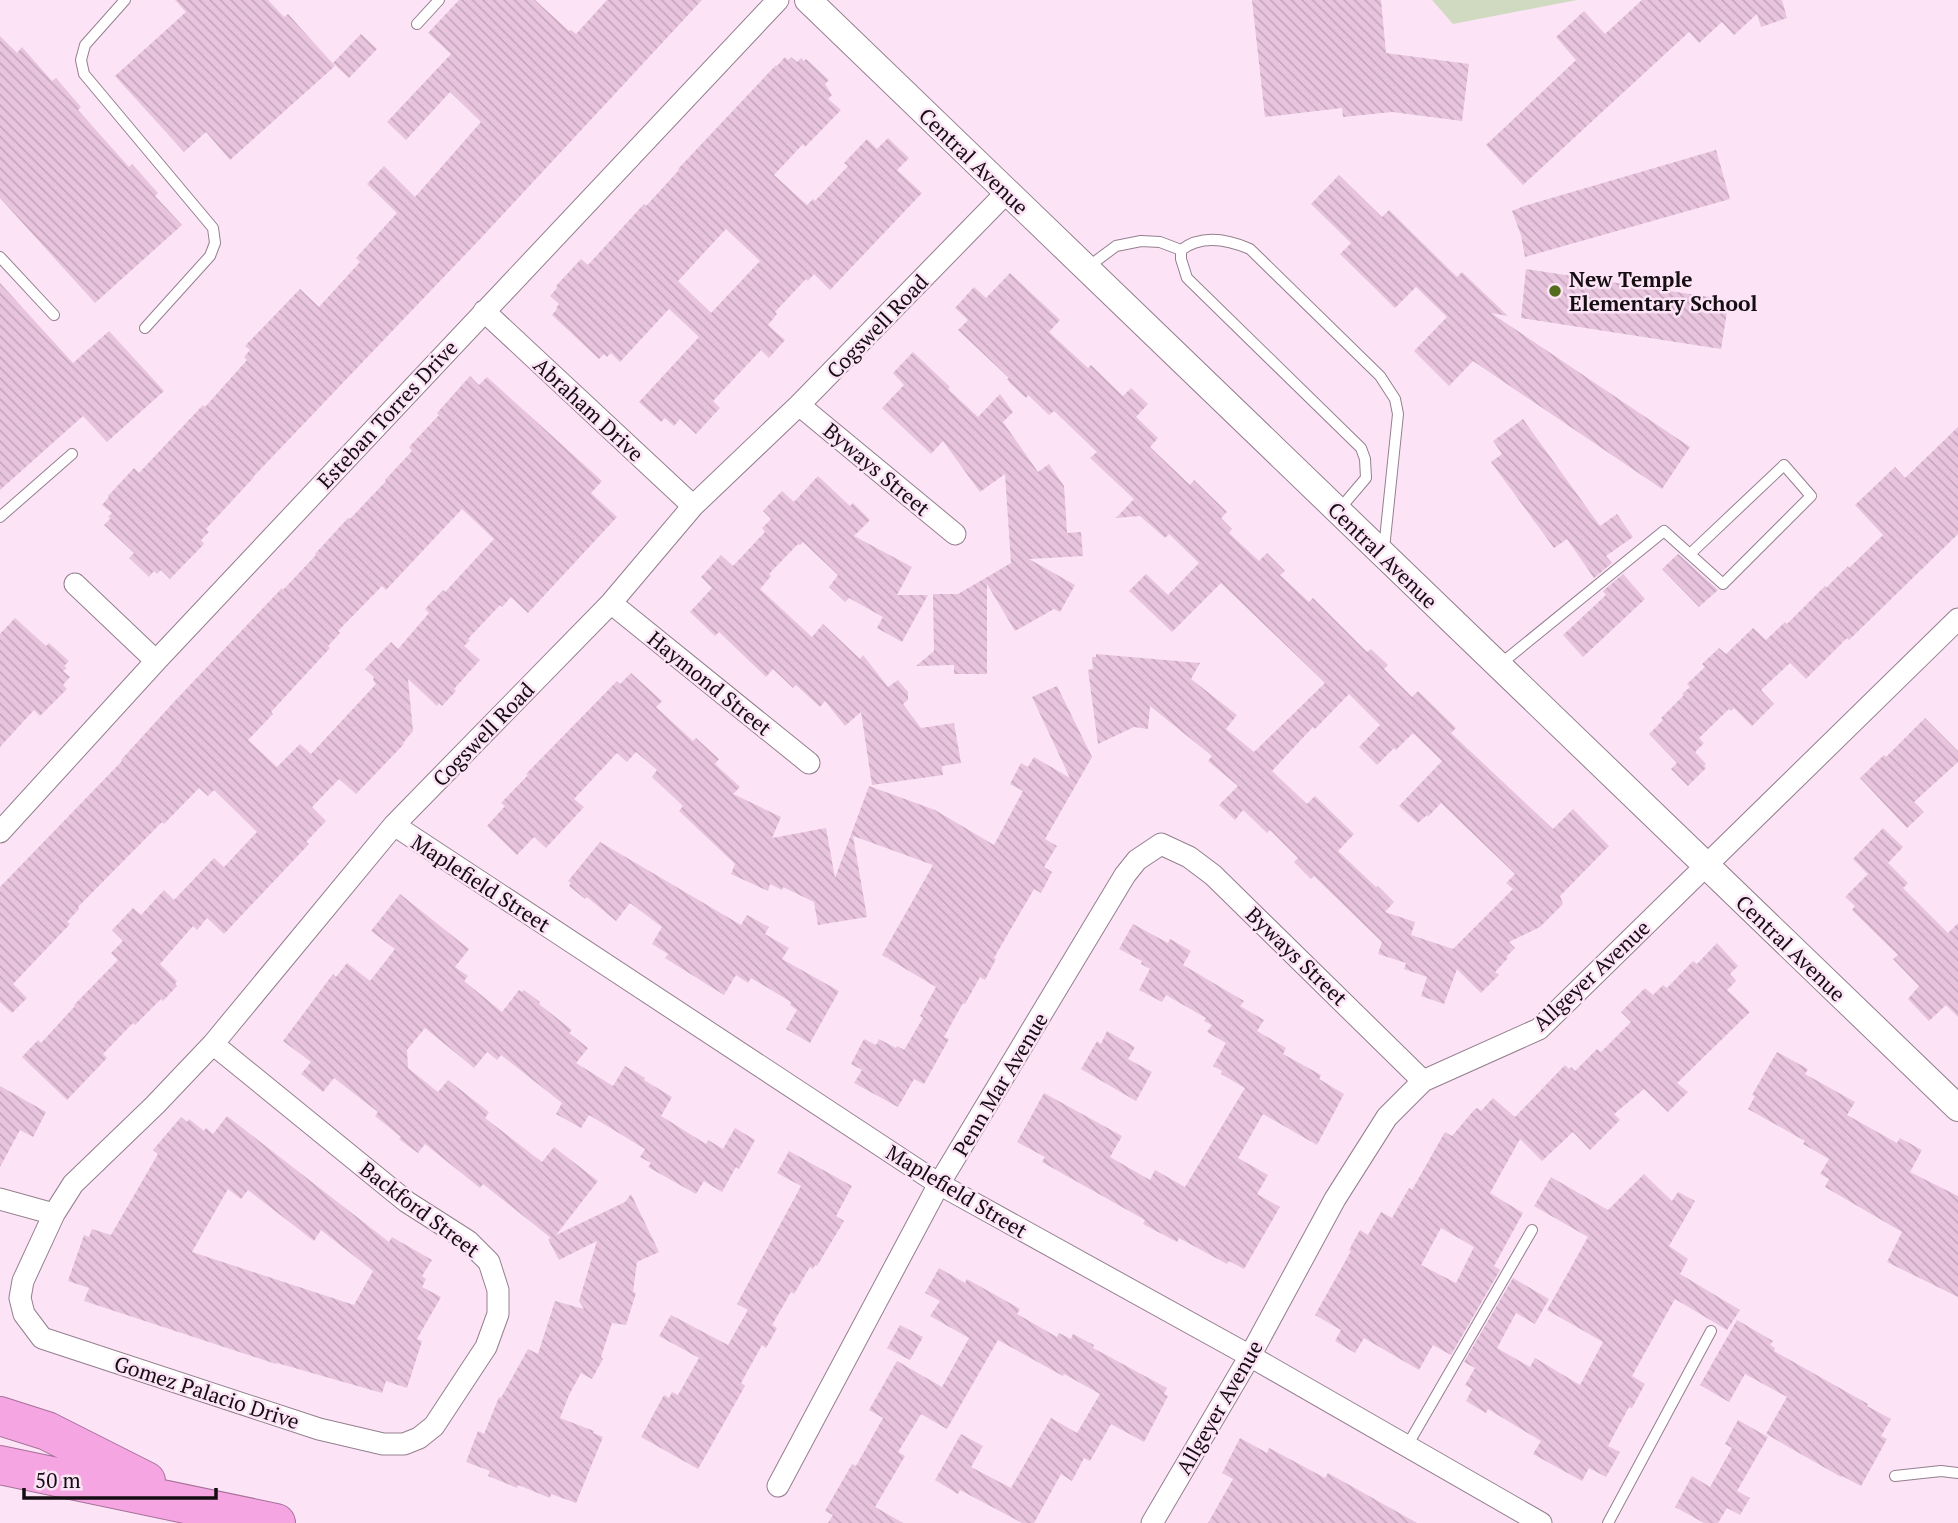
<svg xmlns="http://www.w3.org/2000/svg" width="1958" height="1523" font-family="'PT Serif',serif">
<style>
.grass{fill:#d0dac1}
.building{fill:url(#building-back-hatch);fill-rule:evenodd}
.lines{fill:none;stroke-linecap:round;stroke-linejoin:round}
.service-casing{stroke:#947f8f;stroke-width:12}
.minor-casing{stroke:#947f8f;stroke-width:23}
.tertiary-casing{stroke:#947f8f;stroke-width:28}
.motorway-casing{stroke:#a67099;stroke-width:40}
.service{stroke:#fff;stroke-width:10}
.minor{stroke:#fff;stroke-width:21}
.tertiary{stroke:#fff;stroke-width:26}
.motorway{stroke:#f5a6e2;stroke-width:38}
.poi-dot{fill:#536c1d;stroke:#fce4f6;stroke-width:2.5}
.labels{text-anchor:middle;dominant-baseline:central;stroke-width:5;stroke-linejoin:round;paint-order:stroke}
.street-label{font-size:21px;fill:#140d12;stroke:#fce4f6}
.poi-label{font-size:21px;font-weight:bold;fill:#140d12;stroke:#fce4f6;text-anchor:start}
</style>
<defs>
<pattern id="building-back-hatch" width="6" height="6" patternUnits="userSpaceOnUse" patternTransform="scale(1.75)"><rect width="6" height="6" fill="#e8c4de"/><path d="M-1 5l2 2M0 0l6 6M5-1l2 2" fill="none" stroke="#c6a7bd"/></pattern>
</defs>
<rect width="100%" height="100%" fill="#fce4f6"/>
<path class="grass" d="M1432,0h145l-124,24z"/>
<path class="building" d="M175,0h93l16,17 4,-3 47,52 -105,94 -24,-28 -22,20 -69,-76 71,-64z
M459,0h76l34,31 2,-1 5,4 31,-34h95l-221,238 -228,239h1l-48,52 3,3 -8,8 3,4 -34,35 -9,-9 -4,4 -3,-3 -5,6 -20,-19 5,-5 -30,-28 7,-7 -3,-1 4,-4 -10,-8 7,-8 -1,-1 26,-28 5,5 64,-68 2,2 42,-47 -3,-3 6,-7 -5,-4 55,-57 19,18 41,-45 -4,-4 41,-45 -30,-29 17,-18 31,31 66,-75 -31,-30 -44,48 -19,-18 64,-68 -23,-21z
M1252,0h129l5,53 83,11 -7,57 -70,-9 -49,5 -1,-9 -77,9z
M1642,0h140l5,18 -26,9 -4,-13 -23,21 -12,-13 -23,21 -10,-11 -166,153 -37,-40 90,-85 -20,-23 28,-26 21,23z
M361,34l16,15 -28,29 -16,-15z
M0,36l17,17 5,-6 30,34 4,-3 25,29 -3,3 51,57 3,-3 26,29 -3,3 27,29 -87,78 -95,-105z
M785,57l3,3 3,-3 6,5 4,-4 3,3 2,-2 23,21 -4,4 7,11 -4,4 13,11 -36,37 -2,-3 -29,31 33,30 6,-6 2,2 33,-35 -4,-3 23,-24 10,10 11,-11 21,20 -12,12 25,23 -92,97 -16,-16 -6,7 -2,-2 -31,33 2,2 -9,11 17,15 -16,18 -8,-8 -48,51 7,7 -24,26 -16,-15 -6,7 -9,-8 -4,4 -22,-20 60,-65 -30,-28 -49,53 -9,-9 -4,4 -3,-3 -5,5 -47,-44 5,-6 -1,-1 3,-4 -9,-8 7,-8 -1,-2 25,-27 7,6 56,-61 2,2 33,-36 -1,-1 98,-104 1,1zM726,229l34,32 -49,52 -33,-32z
M1716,150l14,49 -205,58 -4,-22 -9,-24 12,-5z
M1339,175l43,42 7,-7 68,67 5,-5 46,44 -17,-3 199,134 -28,42 -189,-128 -24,25 -35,-35 33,-34 -31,-30 -21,21 -55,-54 11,-11 -40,-39z
M1526,269l203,31 -8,49 -200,-31z
M1010,273l50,47 -11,12 39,36 3,-3 32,31 8,-8 17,16 -12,13 22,21 -8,9 40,38 4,-5 33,32 -6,6 11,11 -3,4 30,28 8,-8 18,18 -5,4 29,27 4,-4 54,54 4,-3 17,16 -4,4 28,28 6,-6 38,37 -5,5 102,96 20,-20 36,37 -49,50 3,8 -23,23 -31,15 6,6 -9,9 2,1 -13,14 4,3 -18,18 -24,-24 -13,35 -23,-8 6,-19 -23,-8 2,-6 -28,-9 4,-12 -68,-66 -3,3 -17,-17 4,-4 -28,-28 -3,3 -24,-23 -8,10 -16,-15 19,-19 -30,-25 4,-5 -62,-50 -2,23 -14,-2 -36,17 -10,-74 5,-1 -1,-12h4v-3l104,9 -9,16 46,36 -11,14 28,23 71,-69 -104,-100 -49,49 -43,-41 17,-17 22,21 31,-32 -30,-29 -4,4 -25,-22 -24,2 18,-19 -44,-41 7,-6 -43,-41 -5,4 -21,-20 -2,3 -16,-15 -3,-4 2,-1 -51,-48 10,-10 -13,-12 19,-21 12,11zM1349,694l31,31 -21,22 18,18 17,-17 2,2 17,-17 29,28 -43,45 19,17 9,-8 1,2 13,-14 74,71 -9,9 7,6 -60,60 -42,-14 4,-13 -30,-10 9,-10 -16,-16 -2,1 -38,-36 16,-17 -39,-38 -8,8 -35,-33 41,-44 2,2z
M0,283l73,80 36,-32 55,60 -57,51 -24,-26 -83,74z
M913,352l37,35 -2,2 30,28 22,-23 13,18 -10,10 35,50 11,-8 15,22 3,47 14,-1 2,24 -54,3 46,26 -15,27 -6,-3 -39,22 -28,-47v90h-33v-9l-38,1 18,-15 -1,-57h25l53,-31 -6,-89 -25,18 -37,-51 -12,13 -49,-46 22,-23 -11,-12z
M470,376l9,9 8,-8 115,104 -11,12 26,24 -89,96 -17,-16 -9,10 -2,-2 -32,34 2,1 -6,6 16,14 -26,29 2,2 -14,15 -3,-3 -2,3 -29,-27 5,52 -10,12 1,1 -48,50 -17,-15 -27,28 14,14 -20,21 3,2 -85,90 -17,-16 -10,12 -4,-4 -33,38 17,17 -2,3 2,2 -14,15 -2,-2 -26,26 -2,-2 -30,31 4,4 -40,42 -45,-43 16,-17 3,3 34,-37 -1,-1 44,-45 -7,-7 12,-12 -11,-11 21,-22 8,7 23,-25 10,10 40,-42 10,9 33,-35 -43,-42 -6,6 -9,-8 -35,36 -2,-2 -84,85 1,2 -12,13 3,2 -57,60 14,14 -15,15 -12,-11v-115l122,-126 -1,-1 51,-56 110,-116 1,2 33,-35 -1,-1 33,-36 2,1 36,-38 -1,-1 27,-29 -3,-4 30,-32 -2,-2zM462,509l32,30 -49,53 -2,-2 -18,19 4,4 -31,36 -7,-7 -26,27 9,8 -1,3 3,4 -65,70 -11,-10 -23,23 -29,-27 25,-26 -2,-2 59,-64 -2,-2 12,-13 -2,-2 44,-45 4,4z
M1523,419l77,107 17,-12 16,23 -27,19 6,7 -18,15 -27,-39 -13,9 -63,-86 11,-8 -9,-13z
M1958,427v107l-109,106 -2,-2 -41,41 -16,-16 -29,27 13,14 -22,22 -18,-18 -3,3 -2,-2 -30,29 5,5 -9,9 11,12 -2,2 2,2 -18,18 -17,-17 6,-6 -28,-29 14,-14 -2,-2 23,-23 -2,-1 8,-7 -3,-3 18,-17 -3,-3 17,-16 7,6 27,-26 13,12 19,-18 2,2 38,-38 1,2 22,-22 1,2 34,-33 -28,-30 40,-38 10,11z
M818,476l32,30 3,-3 17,17 -16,16 58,31 -15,28h31l-26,47 -25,-14 6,-11 -34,-19 -4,4 -16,-15 9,-12 -35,-33 -3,3 -2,-1 -29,30 2,2 -11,13 52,48 11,-13 37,35 3,-4 25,32 10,-7 10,12v8l-5,4 18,24 33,-5 7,40 -19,3 1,9 -71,10 -11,-73 -16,14 -20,-25 -5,6 -24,-22 -3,3 -20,-19 -7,8 -47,-45 -4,4 -25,-24 22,-24 -11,-11 20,-22 12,11 32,-34 -3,-4 9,-9 -8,-8 19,-20 12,11z
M1678,554l40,36 -19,17 -37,-38z
M1623,574l22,25 -62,58 -20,-22 43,-40 -3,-4z
M15,618l31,28 3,-3 20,18 -5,5 3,2 -4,3 7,6 -7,8 4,4 -27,27 -6,-6 -34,37v-113z
M631,673l31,28 -6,6 37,34 3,-3 23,21 -4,5 25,23 -7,7 48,23 -9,21 54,-10 9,50 34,-92 66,24 59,35 29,-54 -13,-7 11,-21 7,4 6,-10 36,21 -38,-81 25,-11 35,71 -47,82 12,7 -13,21 8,5 -11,21 -7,-4 -40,69 2,1 -11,21 -5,-3 -15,27 -2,-1 -19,34 5,2 -25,45 -10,-5 -16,28 -44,-24 8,-13 -11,-6 13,-25 12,6 3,-6 17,9 1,-2 7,4 19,-32 -3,-2 16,-29 -54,-32 51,-90 -80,-29 14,81 -49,8 -4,-23 -31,-15 -1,3 -12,-6 -2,7 -37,-17 4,-10 -56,-53 4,-5 -31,-29 5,-7 -21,-18 -9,10 -10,-9 -43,46 10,8 -38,41 -12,-11 -17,18 -30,-29 18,-20 -4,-3 27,-28 -2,-1 91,-93 3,3z
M1925,718l33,33v11l-44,40 10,10 -17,16 -47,-50 24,-23 2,2z
M1883,828l20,19 -15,16 20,20 -5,5 45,45 10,-10v94l-12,-12 -17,16 -21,-22 11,-13 -26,-27 5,-4 -46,-45 3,-4 -10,-9 23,-23 -15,-15z
M600,842l141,83 6,-10 22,12 -4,7 24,14 -7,11 57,32 -29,52 -24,-14 11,-19 -7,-5 1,-3 -40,-24 -3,5 -12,-8 -12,20 -59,-37 3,-4 -16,-10 10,-17 -32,-24 -14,18 -29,-24 -2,2 -16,-13 2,-3 -3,-2z
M400,894l69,55 -14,18 13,9 -4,5 38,31 17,-22 3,2 2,-2 16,12 -1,2 33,26 -3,3 19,15 -12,15 37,23 12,-20 20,12 -1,2 28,17 -11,19 45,28 2,-4 15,9 12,-21 20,12 -16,29 -3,-2 -14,25 -18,-11 -8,13 -48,-27 3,-4 -11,-6 5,-8 -56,-34 -8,13 -25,-14 6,-11 -61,-48 -4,5 -10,-8 -13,16 -49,-40 -18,22 1,18 30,24 10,-12 41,32 -4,6 57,44 12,-15 44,34 -42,54 69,-33 6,-8 28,58 -22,10 -4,30 3,1 -10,32 -14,-2 -11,34 2,2 -11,20 -11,-6 -12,22 -9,23 34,13 -1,2 10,4 -27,66 -25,-9 -1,4 -32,-13 -1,3 -29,-12 2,-5 -24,-9 12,-31 6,3 15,-37 2,1 27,-49 10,5 17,-53 29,8 -5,-8 18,-60 -38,19 -11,-21 3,-1 -68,-54 -3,4 -55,-44 -7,9 -19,-14 2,-2 -26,-21 3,-4 -44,-34 -11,14 -22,-18 10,-12 -28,-21 50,-67 3,3 11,-14 23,18 25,-32 -24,-18z
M1133,924l35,19 2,-4 21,12 -8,14 61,36 -4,5 24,14 -7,11 29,17 -3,6 38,21 -2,4 25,15 -27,51 -54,-31 -25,44 30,17 -11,19 23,13 -36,62 -15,-8 -2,3 -48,-26 -2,4 -34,-18 2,-4 -103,-58 3,-5 -28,-15 27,-49 78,43 -12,21 40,23 5,-10 30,17 60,-99 -24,-14 1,-3 -9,-5 13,-23 -19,-11 5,-7 -8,-4 2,-3 -40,-23 -4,7 -23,-12 11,-21 -9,-5 1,-3 -23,-12z
M1717,943l21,23 -8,8 6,7 -9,9 23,22 -73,71 11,9 -20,20 -24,-23 -30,25 6,6 -30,30 -17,-18 -31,29 -22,-22 -30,54 33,20 -29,53 6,4 -49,85 -18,-10 -14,25 -55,-32 -9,15 -20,-12 6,-11 -26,-15 36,-64 -2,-1 11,-20 8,5 13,-23 11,6 17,-30 3,2 33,-58 7,4 22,-26 3,-2 4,3 12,-13 22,19 50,-52 4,4 2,-2 4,4 22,-22 4,3 30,-30 -10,-10 24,-24 8,7 10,-10 4,3 26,-27 4,3zM1441,1228l33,19 -18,36 -35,-18z
M1107,1031l28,16 -7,12 24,13 -16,29 -55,-32 16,-28 4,3z
M1777,1052l31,17 -3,5 50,28 -8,13 50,28 3,-5 22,12 -12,22 48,24v101l-71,-35 15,-30 -77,-45 4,-8 -9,-5 9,-15 -26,-15 2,-3 -57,-32 7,-13 -3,-1z
M0,1086l46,26 -13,25 -13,-7 -20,37z
M227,1116l162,126 3,-5 40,23 -10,16 4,3 -4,8 19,10 -24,42 5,2 -15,47 -21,-7 -4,12 -105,-30 -1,1 -192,-63 5,-13 -21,-7 16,-46 5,2 3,-8 19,6 47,-81 -5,-4 28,-33 6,5 2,-3 15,12 2,-3 7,6zM228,1189l13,10 7,-9 66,51 7,-11 52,41 -19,34 -162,-53z
M789,1151l63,35 -16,30 8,5 -27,45 -2,-1 -2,4 -3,-2 -16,27 -3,-2 -19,33 5,3 -11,20 -4,-3 -21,38 4,3 -47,83 -57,-32 23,-42 5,3 3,-6 6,3 21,-37 -40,-22 12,-21 57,30 20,-35 -11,-6 64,-118 -24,-13z
M1644,1174l28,27 6,-9 17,9 -26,45 19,13 -8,15 60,36 -13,20 -52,-31 -43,77 13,8 -13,24 -3,-1 -21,39 12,6 -14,25 -17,-9 -7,13 -49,-27 8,-13 -53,-32 -2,4 -20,-12 6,-12 -7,-4 10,-17 -11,-6 49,-84 36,21 -14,25 -19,-11 -19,35 33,19 5,-9 45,27 23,-43 -56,-32 41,-73 -54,-31 17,-29 57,33z
M939,1268l26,15 2,-4 53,30 -3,5 40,23 2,-4 12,6 2,-5 21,11 -1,3 74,40 -3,6 4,2 -24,46 -33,-18 -21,37 -6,-3 -12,23 -11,-7 -27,49h-12l-62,-33 -2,4 -23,-14 26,-46 22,12 -12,21 40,21 40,-70 26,15 23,-39 -36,-20 -1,2 -65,-36 -51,89 -26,-15 -23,38 7,4 -30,51 28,16h-75l5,-8 -8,-4 27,-47 4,2 27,-48 -14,-8 28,-49 45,26 27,-49 -39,-22 10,-15 -15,-8z
M1737,1320l36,21 -3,4 5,3 -1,3 94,53 -1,2 24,13 -10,17 6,3 -26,47 -19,-10 -1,1 -75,-43 21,-37 -42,-23 -16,28 -29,-17z
M900,1325l23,12 -13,23 -23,-12z
M1738,1420l30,17 -31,54 13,7 -10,17 -13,-7 -9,15h-14l-29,-16 17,-31 18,11 22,-39 -7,-4z
M1240,1438l27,15 2,-5 56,30 3,-5 89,50h-209l25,-44 -11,-6z"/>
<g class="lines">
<defs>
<path id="service" d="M125,0l-40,45 -4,15 3,14 129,154 2,15 -5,13 -65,72
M417,24l22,-24
M0,257l54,58
M1088,267l28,-21 25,-5 19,1 21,8
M1338,511l28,-33 -1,-19 -4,-11 -174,-170 -6,-19v-9c21,-16 46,-11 69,-1l130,127 15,23 3,15 -14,135
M0,517l72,-63
M1498,666l166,-135 59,53 88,-88 -27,-31 -94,89
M1407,1446l125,-216
M1895,1476l46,-5 17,2
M1608,1523l103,-192"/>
<path id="minor" d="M484,311l209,195
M799,405l156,129
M75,584l81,77
M611,603l198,160
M394,825l545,359 311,172 291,167
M0,832l156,-171 622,-661
M213,1044l194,158 61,39 21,21 9,28v24l-12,33 -52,79 -15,12 -15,6h-21l-64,-15 -277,-91 -18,-24 -4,-16 3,-17 31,-67 19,-30 82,-79 58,-61 181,-219 217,-222 82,-97 106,-101 207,-212
M0,1199l54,15
M778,1486l161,-302 186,-309 12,-15 24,-16 28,13 24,18 210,206
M1152,1523l98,-167 85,-157 52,-82 36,-36 116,-52 419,-410"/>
<path id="tertiary" d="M808,0l1150,1108"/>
<path id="motorway" d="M0,1416l47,15 99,50
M0,1465l276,58"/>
</defs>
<use href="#service" class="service-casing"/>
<use href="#minor" class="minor-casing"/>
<use href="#tertiary" class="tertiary-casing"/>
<use href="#motorway" class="motorway-casing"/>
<use href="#service" class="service"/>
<use href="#minor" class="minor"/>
<use href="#tertiary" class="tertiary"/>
<use href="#motorway" class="motorway"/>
</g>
<circle class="poi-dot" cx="1555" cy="291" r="7"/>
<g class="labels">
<g class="street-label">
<text transform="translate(974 161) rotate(44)">Central Avenue</text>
<text transform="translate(877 326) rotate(-46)">Cogswell Road</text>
<text transform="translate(589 409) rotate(43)">Abraham Drive</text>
<text transform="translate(387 414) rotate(-47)">Esteban Torres Drive</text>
<text transform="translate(877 469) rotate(40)">Byways Street</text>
<text transform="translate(1383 555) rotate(44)">Central Avenue</text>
<text transform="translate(710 683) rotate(39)">Haymond Street</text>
<text transform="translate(483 734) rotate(-46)">Cogswell Road</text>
<text transform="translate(481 883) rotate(33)">Maplefield Street</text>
<text transform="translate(1791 948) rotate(44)">Central Avenue</text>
<text transform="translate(1297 956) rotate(44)">Byways Street</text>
<text transform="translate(1591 975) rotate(-43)">Allgeyer Avenue</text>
<text transform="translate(1000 1084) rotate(-59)">Penn Mar Avenue</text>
<text transform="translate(957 1191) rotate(31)">Maplefield Street</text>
<text transform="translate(420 1209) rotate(37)">Backford Street</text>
<text transform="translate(207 1392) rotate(18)">Gomez Palacio Drive</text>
<text transform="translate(1219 1407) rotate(-60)">Allgeyer Avenue</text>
</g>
<g class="poi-label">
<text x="1569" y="279">New Temple<tspan x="1569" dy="24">Elementary School</tspan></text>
</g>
</g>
<path d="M24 1488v10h192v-10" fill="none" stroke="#140d12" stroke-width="3.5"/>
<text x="35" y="1488" font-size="21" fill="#140d12" stroke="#fce4f6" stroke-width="5" paint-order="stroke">50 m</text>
</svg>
